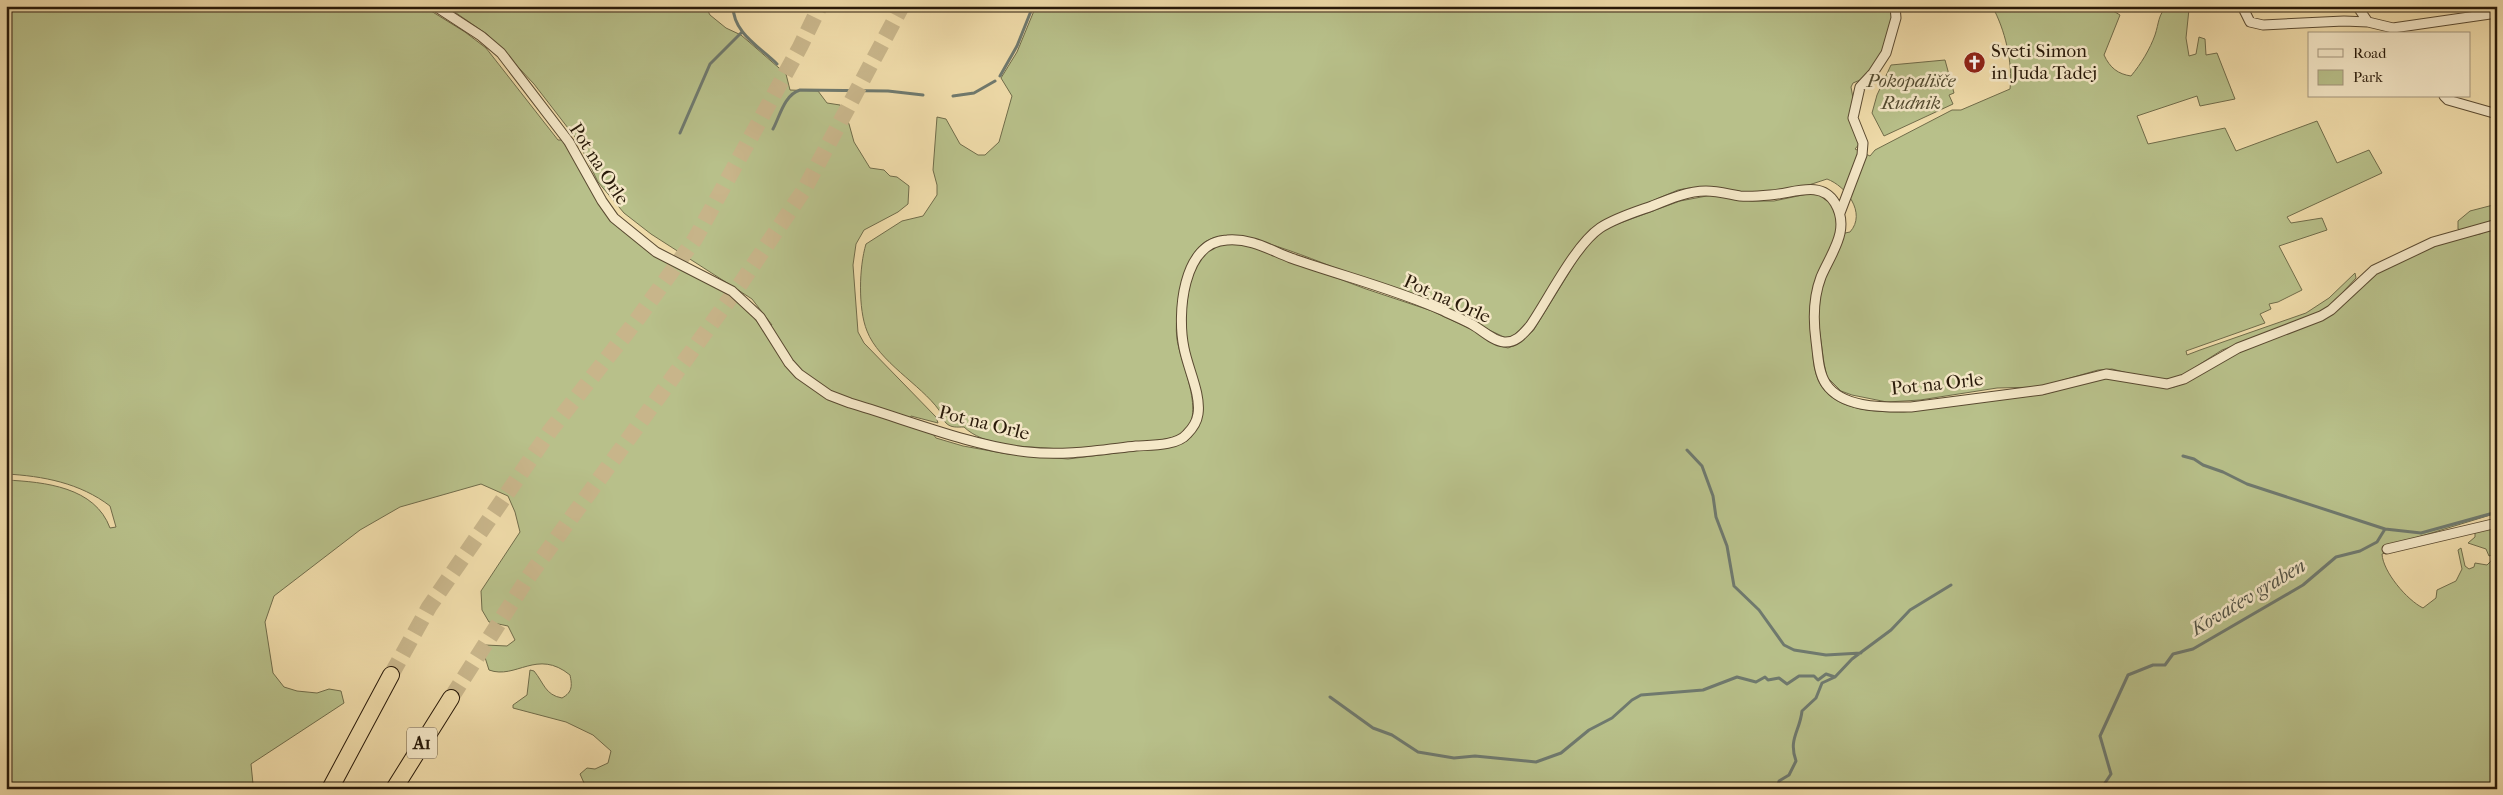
<svg xmlns="http://www.w3.org/2000/svg" width="2503" height="795" font-family="'IM FELL French Canon',serif">
<style>
.green{fill:#b8c08a;stroke:#706c4a}
.lines{fill:none;stroke-linecap:round;stroke-linejoin:round}
.stream{stroke:#6f796e;stroke-width:3}
.motorway-tunnel{stroke:#c8b58a;stroke-width:16;stroke-dasharray:16 8;stroke-linecap:butt}
.minor-casing{stroke:#5a4a31;stroke-width:11}
.motorway-casing{stroke:#281909;stroke-width:18}
.minor{stroke:#f5e8c8;stroke-width:9}
.motorway{stroke:#f0dcaa;stroke-width:16}
.labels{text-anchor:middle;dominant-baseline:central;stroke-width:5;stroke-linejoin:round;paint-order:stroke}
.shield{fill:#f5e8c8;stroke:#665742;stroke-width:1}
.shield-label{font-size:18px;font-weight:bold;fill:#281909}
.poi-label{font-size:19px;fill:#281909;stroke:#f5e8c8;text-anchor:start}
.park-label{font-size:19px;font-style:italic;fill:#534b30;stroke:#f5e8c8}
.street-label{font-size:19px;fill:#281909;stroke:#f5e8c8}
.water-label{font-size:20px;font-style:italic;fill:#515144;stroke:#f5e8c8}
</style>
<rect width="100%" height="100%" fill="#f0dcaa"/>
<filter id="stains"><feTurbulence type="fractalNoise" baseFrequency=".004" numOctaves="4"/><feColorMatrix values="0 0 0 0 .2 0 0 0 0 .09 0 0 0 0 .02 0 0 0 .5 -.17"/></filter>
<radialGradient id="worn" r=".72"><stop offset=".6" stop-color="#630" stop-opacity="0"/><stop offset="1" stop-color="#630" stop-opacity=".3"/></radialGradient>
<path class="green" d="M6,6h417l42,26 21,16 72,92h4c23,37 47,76 84,102 40,29 89,45 117,88l9,-5 -20,-26 -101,-65 -27,-21 -26,-31 -20,-41 -44,-57 -46,-49 -42,-29h259l5,9 16,13 15,7 45,39 4,16 28,1 9,12 13,2 9,19 5,18 16,26 14,2 6,6 7,1 12,9 -1,18 -10,8 -34,18 -8,14 -3,21 5,67 6,11 72,74 2,6 -27,-7 -3,7 22,7 6,8 27,8 45,8 60,5 88,-11 31,-7 11,-14 4,-16 -17,-70 1,-33 4,-25 10,-26 16,-11 19,-3 19,4 112,42 66,22 39,18 25,16 12,3 10,-4 15,-13 52,-84 19,-18 76,-28 32,-6 40,6h22l43,-9 9,2c24,44 4,49 -11,89 -6,19 -5,41 -3,61 1,9 1,21 4,30 10,37 58,38 88,38l141,-18 61,-17 54,10h14l10,-4 39,-24 112,-47 41,-40 66,-31 38,-7 17,-8v287l-82,25 -6,7 -27,9c1,18 25,46 41,54l13,-10 1,-8 19,-9 6,-12 -4,-19 3,-2 4,18 4,3 5,-2 1,-4 12,2 4,-4 1,-6 -3,1 -3,-7 -18,-6 7,-6v-10l22,-6v268h-1916l3,-6 -4,-9 7,-6 8,1 13,-6 3,-12 -18,-16 -27,-13 -53,-14v-3l14,-10 3,-25 4,1c10,12 11,24 28,27 11,-6 10,-13 8,-23 -33,-27 -54,5 -81,-5l-7,-22 3,-3 22,1 8,-6 -7,-14 -19,-4 -7,-12 -1,-19 39,-59 -5,-20 -7,-16 -27,-12 -81,23 -40,23 -86,66 -9,26 8,51 11,14 13,4 20,2 12,-4 12,2 3,12 -93,61 2,20 -4,5h-243v-309c39,2 89,7 104,48l6,-1 -6,-21c-30,-23 -67,-30 -104,-32z
M1036,6h856v19l-6,20 -21,33 -12,5 -2,4 10,55 -6,7 15,7 5,-6 77,-40h9l49,-21c3,-26 -5,-60 -18,-83h113l15,9 -16,40c6,13 14,19 27,21 10,-12 19,-27 24,-41 4,-12 3,-20 12,-29h13l9,3 -3,29 3,18 7,-2 3,-17 6,2 1,16 11,-2 18,46 -35,7 -3,-10 -60,20 11,28 77,-16 11,23 81,-30 20,42 32,-13 13,23 -95,44 4,6 31,-5 5,12 -48,16 23,44 -24,12 -9,2 2,5 -11,5 5,9 -79,28 1,4 13,-5 106,-37 23,-15 26,-25 1,5 -25,27 -22,13 -87,32 -39,25 -12,4 -12,2 -47,-12 -14,1 -59,17 -42,1 -77,12 -33,2 -35,-7 -11,-4 -14,-14 -3,-14 -6,-43 2,-26 5,-18 20,-43 5,-1c17,-19 -4,-46 -23,-53 -18,6 -38,13 -57,14 -33,2 -58,-11 -92,-3l-78,33 -75,103 -12,10 -7,2c-23,-10 -44,-24 -67,-34 -23,-10 -48,-15 -72,-24 -33,-11 -124,-54 -154,-42 -17,6 -24,21 -27,37 -5,21 -12,43 -9,64 3,24 34,84 0,97 -11,4 -25,5 -37,6 -32,5 -62,9 -94,6 -27,-2 -62,-2 -82,-21 -7,0 -13,1 -18,-4 -4,-3 -4,-9 -7,-13 -19,-26 -60,-48 -72,-79 -9,-22 -8,-64 -1,-87l36,-23 21,-5 14,-21v-10l-4,-15 4,-53 9,2 14,25 18,11h7l14,-13 13,-46 -11,-18 16,-26z
M2467,6h30v2l-30,5z
M1945,60l9,33 -5,2 4,9 -69,32 -12,-23 5,-18 14,-30z
M2497,204v18l-34,9 -5,-2v-8l12,-10z
M547,786l19,3h-59z"/>
<g class="lines">
<path class="stream" d="M733,6c0,27 27,41 44,58
M1000,76l17,-30 16,-40
M953,96l21,-3 21,-12
M773,129c7,-13 11,-34 27,-39l88,1 35,4
M680,133l30,-69 32,-32
M1687,450l15,16 11,30 3,21 11,29 7,40 25,24 25,35 10,5 32,5 35,-2
M2183,456l11,3 9,6 20,7 24,12 138,45
M1330,697l43,31 19,7 26,17 36,6 21,-2 61,6 25,-9 28,-23 23,-12 20,-18 9,-5 62,-5 34,-13 19,5 9,-5 3,3 11,-2 8,6 12,-8h15l4,4 8,-6 9,3
M1777,789l2,-8 10,-6 7,-14c-8,-22 4,-30 6,-50l14,-13 6,-15 13,-6 17,-18 39,-29 19,-20 41,-25
M2101,789l10,-15 -11,-38 28,-61 25,-10h12l8,-11 20,-5 110,-64 33,-28 24,-6 17,-9 8,-13 36,4 76,-21"/>
<path class="motorway-tunnel" d="M391,675l38,-68 121,-176 86,-110 59,-82 105,-192 20,-41
M451,698l76,-119 214,-296 63,-93 98,-184"/>
<defs>
<path id="minor" d="M435,6l46,30 20,17 68,89 33,59 12,17 42,34 76,39 28,26 29,46 10,11 30,21 21,8c55,16 121,43 178,49 36,4 72,-2 108,-6 15,-1 41,0 51,-12 5,-5 10,-13 11,-20 3,-20 -10,-45 -14,-66 -7,-33 -2,-106 43,-108 24,-2 43,10 64,18 51,18 104,31 153,53 10,5 20,9 29,14 9,5 20,16 31,17 12,1 19,-8 26,-16 18,-26 45,-81 70,-98 15,-10 35,-16 52,-22 17,-7 36,-15 54,-15 12,0 22,3 34,5 9,1 20,0 30,-1 22,-1 51,-16 65,8 16,27 -4,50 -14,74 -8,21 -8,42 -5,64 2,14 2,31 10,43 17,25 59,23 85,23l131,-17 64,-16 61,10 17,-5 54,-31 83,-32 10,-6 43,-40 59,-28 64,-18
M2242,6l8,16 13,3 81,-4 24,1 25,6 104,-15
M2357,6l11,16
M2444,96l4,4 49,14
M1840,213l22,-58 1,-12 -10,-25 7,-31 13,-14 13,-20 10,-35 -1,-12
M2387,549l110,-26"/>
<path id="motorway" d="M330,789l61,-114
M394,789l57,-91"/>
</defs>
<use href="#minor" class="minor-casing"/>
<use href="#motorway" class="motorway-casing"/>
<use href="#minor" class="minor"/>
<use href="#motorway" class="motorway"/>
</g>
<defs>
<symbol id="church-disc" viewBox="-11 -11 22 22"><circle r="9.5" fill="#8f2418" stroke="#f5e8c8"/><path d="M-1.2-6h2.4v3.5h3.3v2.4h-3.3V6h-2.4V-.1h-3.3v-2.4h3.3Z" fill="#fff"/></symbol>
</defs>
<g fill-rule="evenodd">
<use href="#church-disc" x="1962" y="50" width="25" height="25"/>
</g>
<g class="labels">
<rect class="shield" x="407" y="727.5" width="30" height="31" rx="4"/>
<g class="shield-label">
<text x="422" y="743">A1</text>
</g>
<g class="poi-label">
<text x="1991" y="51">Sveti Simon<tspan x="1991" dy="22">in Juda Tadej</tspan></text>
</g>
<g class="park-label">
<text x="1911" y="81">Pokopališče<tspan x="1911" dy="22">Rudnik</tspan></text>
</g>
<g class="street-label">
<text transform="translate(599 164) rotate(57)">Pot na Orle</text>
<text transform="translate(1447 299) rotate(24)">Pot na Orle</text>
<text transform="translate(1937 384) rotate(-6)">Pot na Orle</text>
<text transform="translate(984 423) rotate(14)">Pot na Orle</text>
</g>
<g class="water-label">
<text transform="translate(2248 597) rotate(-31)">Kovačev graben</text>
</g>
</g>
<rect width="2503" height="795" fill="none" stroke="#f0dcaa" stroke-width="25"/>
<rect x="8" y="8" width="2488" height="780" fill="none" stroke="#281909" stroke-width="2.5"/>
<rect x="12" y="12" width="2478" height="770" fill="none" stroke="#281909"/>
<rect x="2308" y="32" width="162" height="65" fill="#f5e8c8" stroke="#a3957c"/>
<rect x="2318" y="49" width="25" height="8" fill="#f5e8c8" stroke="#a3957c"/>
<text x="2353" y="58" font-size="15" fill="#281909">Road</text>
<rect x="2318" y="70" width="25" height="15" fill="#b8c08a" stroke="#a3957c"/>
<text x="2353" y="82" font-size="15" fill="#281909">Park</text>
<rect width="100%" height="100%" filter="url(#stains)"/>
<rect width="100%" height="100%" fill="url(#worn)"/>
</svg>
